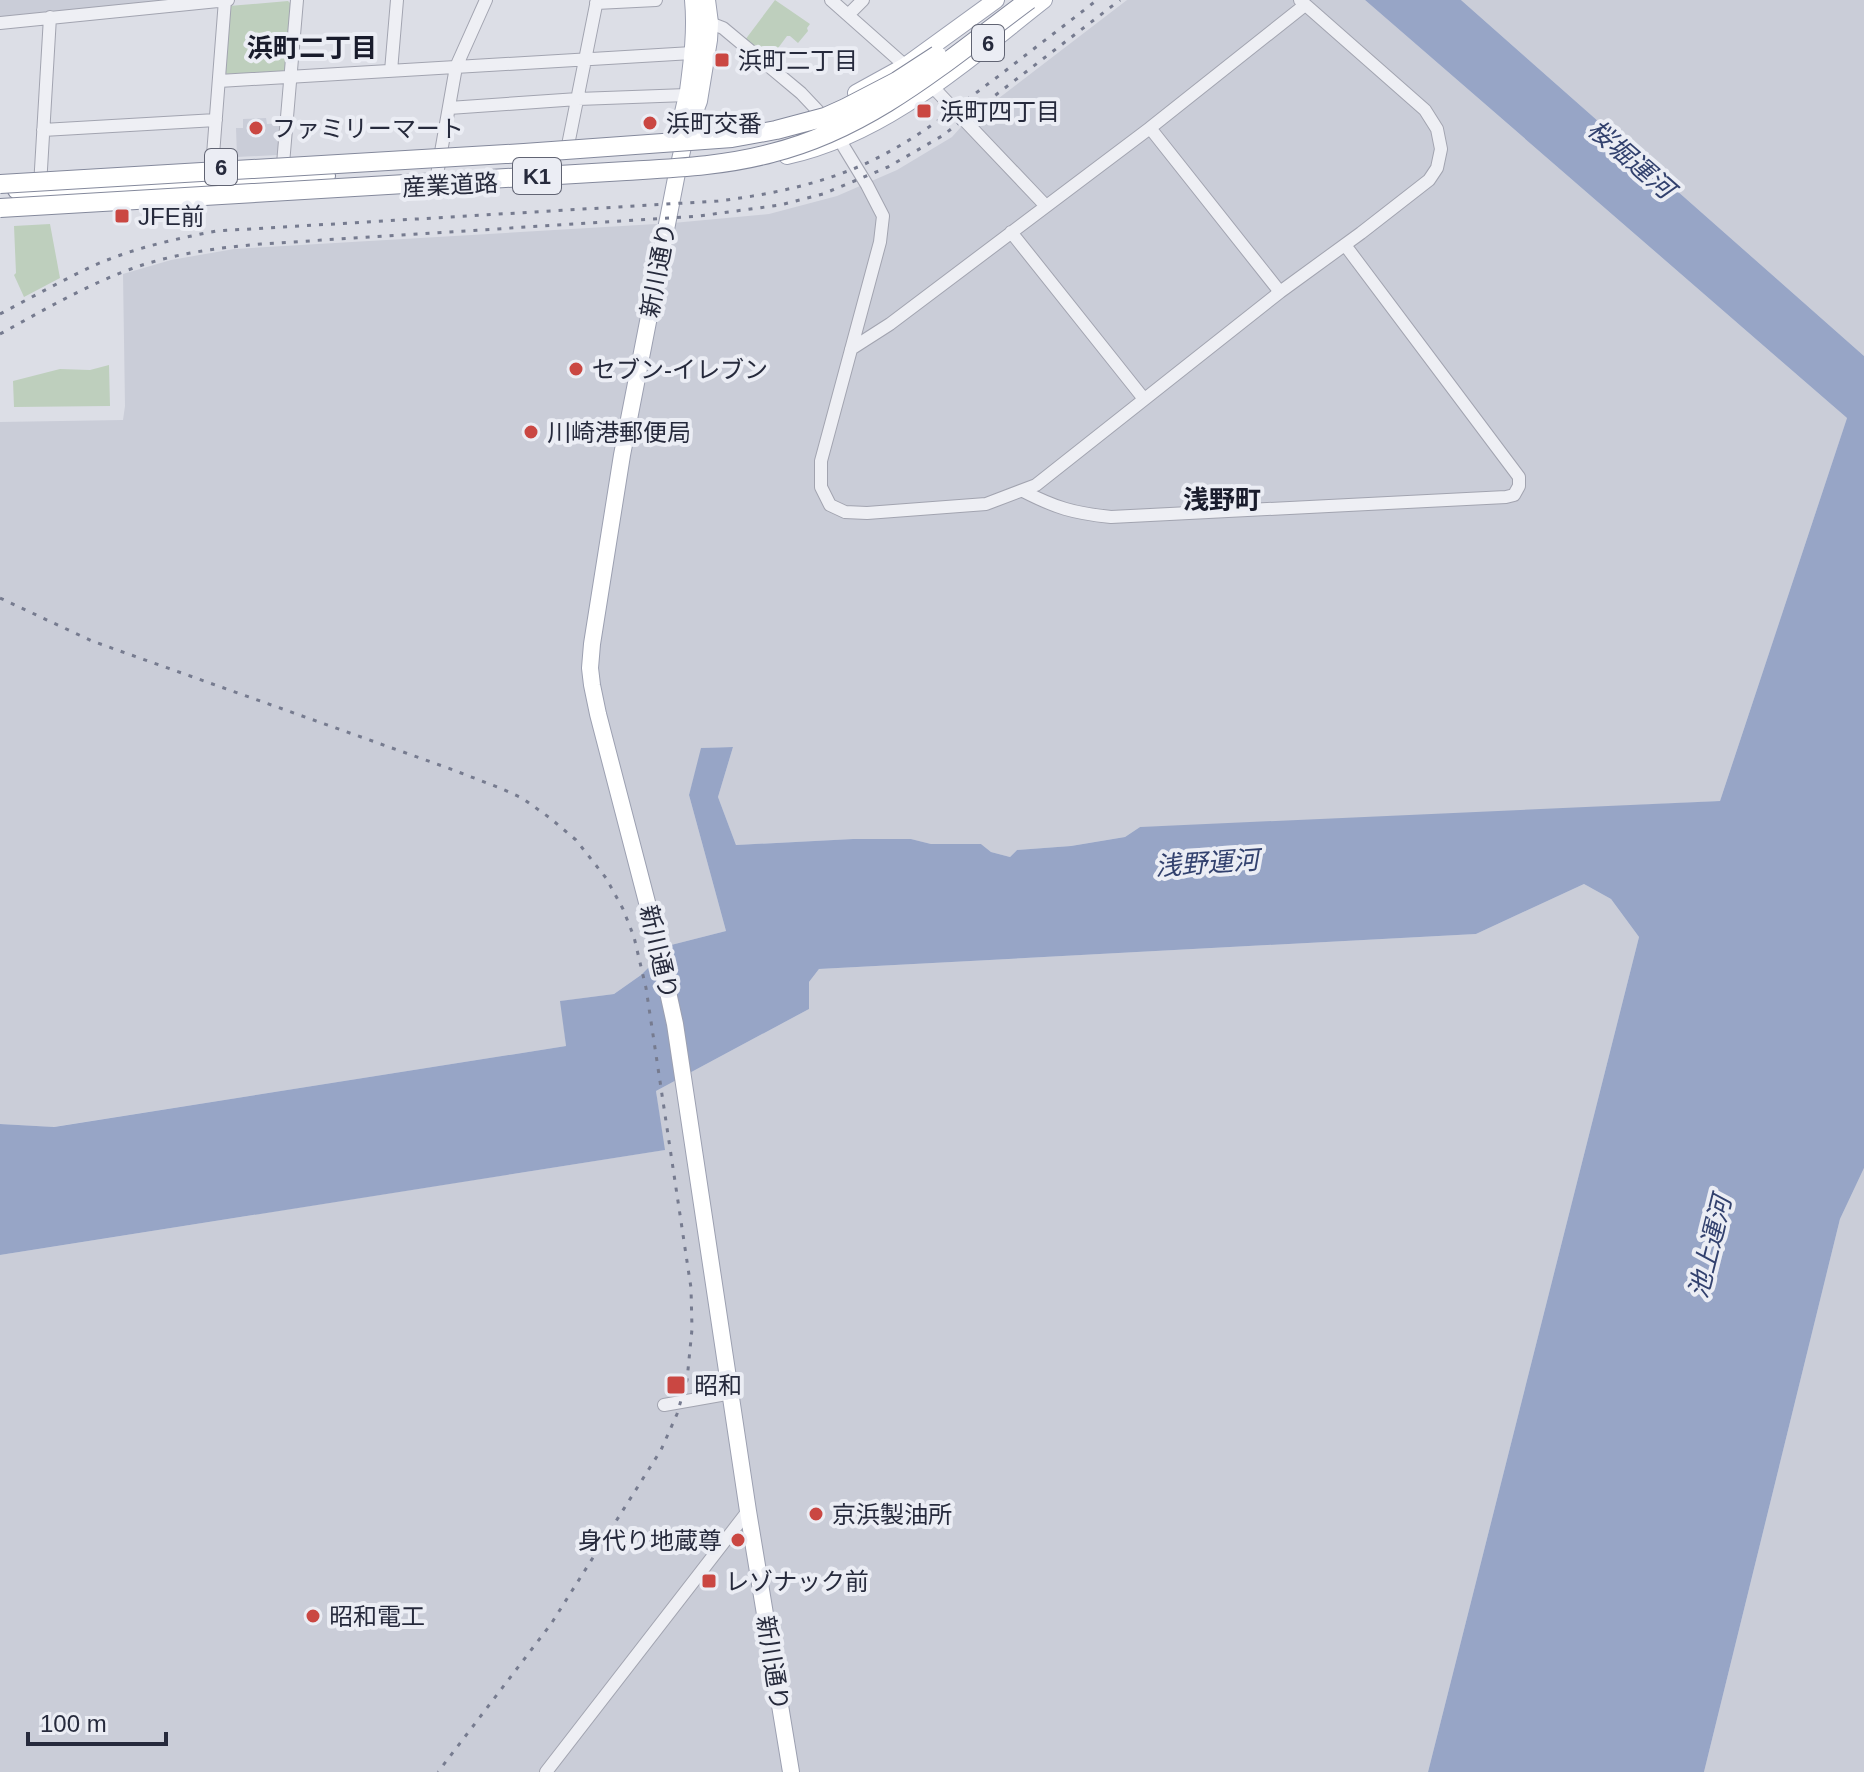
<svg xmlns="http://www.w3.org/2000/svg" width="1864" height="1772" font-family="Arial,'Noto Sans JP',sans-serif">
<style>
.built{fill:#cacdd8}
.green{fill:#becfbd}
.water{fill:#97a5c6}
.lines{fill:none;stroke-linecap:round;stroke-linejoin:round}
.minor-casing{stroke:#a2a4b0;stroke-width:14}
.major-casing{stroke:#9ca0b1;stroke-width:18}
.highway-casing{stroke:#84899c;stroke-width:20}
.minor{stroke:#eeeff4;stroke-width:12}
.major{stroke:#fff;stroke-width:16}
.highway{stroke:#fff;stroke-width:18}
.rail{stroke:#767b8f;stroke-width:3;stroke-dasharray:4 8;stroke-linecap:butt}
.highway-bridge-casing{stroke:#84899c;stroke-width:20;stroke-linecap:butt}
.highway-bridge{stroke:#fff;stroke-width:18}
.poi-dot{fill:#ca4742;stroke:#ebedf4;stroke-width:3}
.labels{text-anchor:middle;dominant-baseline:central;stroke-width:8;stroke-linejoin:round;paint-order:stroke}
.shield{fill:#ebedf4;stroke:#616473;stroke-width:2}
.shield-label{font-size:22px;font-weight:bold;fill:#262a3c}
.poi-label{font-size:24px;fill:#262a3c;stroke:#ebedf4;text-anchor:start}
.street-label{font-size:24px;fill:#262a3c;stroke:#ebedf4}
.neighbourhood-label{font-size:26px;font-weight:bold;fill:#191c2c;stroke:#ebedf4}
.water-label{font-size:26px;font-style:italic;fill:#32416e;stroke:#ebedf4}
</style>
<rect width="100%" height="100%" fill="#dcdee6"/>
<path class="built" d="M0,0h186l-186,18z
M1127,0h238l482,418 -127,383 -469,24 -111,2 -15,10 -54,9 -54,4 -7,7 -19,-5 -10,-8h-50l-20,-5h-58l-117,6 -18,-48 15,-50 -31,1 -13,47 37,136 -55,14 -30,30 -27,19 -53,7 5,45 -513,81 -53,-3v-702l123,-2 2,-14 -2,-132 48,-14 63,-11 439,-26 96,-9 68,-18 60,-26 55,-33 9,-10z
M1461,0h403v356z
M266,118l1,6 16,-1 -2,26h-3l-1,6 -40,2 -1,-29h7v-9z
M1584,884l27,15 28,38 -211,835h-1428v-517l664,-105 -8,-59 153,-82v-27l10,-13 657,-35z
M1864,1168v604h-160l136,-553z"/>
<path class="green" d="M775,0l35,24 -3,4 1,3 -10,12 -8,-7h-3l-17,23 -25,-19z
M288,1l3,3 -5,64 -3,3 -56,3 -4,-5 6,-63z
M50,224l10,54 -36,19 -10,-22 2,-2 -2,-47z
M109,365l1,41 -96,1 -1,-26 47,-12 30,1z"/>
<path class="water" d="M1365,0h96l403,356v812l-24,51 -136,553h-276l211,-835 -28,-38 -27,-15 -108,50 -657,35 -10,13v27l-153,82 9,59 -665,105v-131l54,3 512,-81 -6,-45 54,-7 27,-19 30,-30 55,-14 -37,-136 12,-47 32,-1 -15,50 18,48 117,-6h58l20,5h50l10,8 19,5 7,-7 54,-4 54,-9 15,-10 580,-26 127,-383z"/>
<g class="lines">
<defs>
<path id="minor" d="M831,0l79,70
M596,3l60,-3
M848,15l15,-15
M0,23l228,-23
M710,23l13,5 78,65 17,18 21,28 28,46 16,31 -3,26 -59,219v26l9,18 15,7 22,1 119,-9 50,-19 244,-193 81,-59 68,-53 8,-12 4,-19 -4,-20 -12,-19 -125,-110
M391,71l6,-71
M219,81l473,-28
M929,83l116,122
M449,108l129,-9 109,-4
M1150,128l130,164
M43,130l173,-10
M568,145l29,-145
M283,164l14,-164
M212,168l13,-168
M40,186l10,-169
M435,186l21,-119 30,-67
M1011,232l133,167
M851,349l39,-25 260,-196 155,-123
M1023,491c33,17 50,22 88,26l395,-20 8,-2 5,-9v-9l-174,-232
M664,1405l68,-12
M546,1772l202,-261"/>
<path id="major" d="M707,0l3,23 -1,17 -10,61 -14,37 -8,35 -55,282 -30,189 -2,24 2,17 6,29 57,219 20,91 73,487 43,261
M856,93l49,-27 91,-66
M683,129c-3,-13 3,-26 5,-38 4,-31 8,-61 5,-91
M787,156c100,-22 179,-95 257,-156"/>
<path id="highway" d="M17,190c104,4 206,-7 309,-14"/>
</defs>
<use href="#minor" class="minor-casing"/>
<use href="#major" class="major-casing"/>
<use href="#highway" class="highway-casing"/>
<use href="#minor" class="minor"/>
<use href="#major" class="major"/>
<use href="#highway" class="highway"/>
<path class="rail" d="M0,314c32,-17 63,-34 95,-49 39,-17 80,-26 121,-34l502,-30c57,-7 114,-19 165,-46 42,-22 79,-52 117,-80 32,-25 65,-50 97,-75
M0,334c42,-23 83,-47 128,-64 43,-16 87,-22 133,-26l438,-28 81,-11 43,-11 65,-27 54,-31 178,-136
M0,598l92,43 356,127 52,20 22,10 28,20 26,22 30,38 17,31 11,28 12,51 45,300 1,41 -5,51 -10,34 -16,36 -110,174 -113,148"/>
<defs>
<path id="highway-bridge" d="M0,184l524,-31 208,-15 44,-8 49,-13 20,-9 52,-27 40,-26
M0,208l626,-37c49,-3 99,-5 146,-18 100,-25 176,-93 257,-153"/>
</defs>
<use href="#highway-bridge" class="highway-bridge-casing"/>
<use href="#highway-bridge" class="highway-bridge"/>
</g>
<g class="poi-dot">
<rect x="714" y="52" width="16" height="16" rx="4"/>
<rect x="916" y="103" width="16" height="16" rx="4"/>
<circle cx="650" cy="123" r="8"/>
<circle cx="256" cy="128" r="8"/>
<rect x="114" y="208" width="16" height="16" rx="4"/>
<circle cx="576" cy="369" r="8"/>
<circle cx="531" cy="432" r="8"/>
<rect x="666" y="1375" width="20" height="20" rx="4"/>
<circle cx="816" cy="1514" r="8"/>
<circle cx="738" cy="1540" r="8"/>
<rect x="701" y="1573" width="16" height="16" rx="4"/>
<circle cx="313" cy="1616" r="8"/>
</g>
<g class="labels">
<g class="shield">
<rect x="972" y="25" width="32" height="36" rx="6"/>
<rect x="205" y="149" width="32" height="36" rx="6"/>
<rect x="513" y="158" width="48" height="36" rx="6"/>
</g>
<g class="shield-label">
<text x="988" y="43">6</text>
<text x="221" y="167">6</text>
<text x="537" y="176">K1</text>
</g>
<g class="poi-label">
<text x="738" y="60">浜町二丁目</text>
<text x="940" y="111">浜町四丁目</text>
<text x="666" y="123">浜町交番</text>
<text x="272" y="128">ファミリーマート</text>
<text x="138" y="216">JFE前</text>
<text x="592" y="369">セブン-イレブン</text>
<text x="547" y="432">川崎港郵便局</text>
<text x="694" y="1385">昭和</text>
<text x="832" y="1514">京浜製油所</text>
<text x="722" y="1540" text-anchor="end">身代り地蔵尊</text>
<text x="725" y="1581">レゾナック前</text>
<text x="329" y="1616">昭和電工</text>
</g>
<g class="street-label">
<text transform="translate(450 185) rotate(-3)">産業道路</text>
<text transform="translate(658 270) rotate(-79)">新川通り</text>
<text transform="translate(659 952) rotate(77)">新川通り</text>
<text transform="translate(773 1663) rotate(81)">新川通り</text>
</g>
<g class="neighbourhood-label">
<text x="312" y="48">浜町二丁目</text>
<text x="1222" y="500">浅野町</text>
</g>
<g class="water-label">
<text transform="translate(1631 159) rotate(41)">桜堀運河</text>
<text transform="translate(1207 863) rotate(-4)">浅野運河</text>
<text transform="translate(1710 1247) rotate(-76)">池上運河</text>
</g>
</g>
<path d="M28 1732v12h138v-12" fill="none" stroke="#262a3c" stroke-width="4"/>
<text x="40" y="1732" font-size="24" fill="#262a3c" stroke="#ebedf4" stroke-width="6" paint-order="stroke">100 m</text>
</svg>
